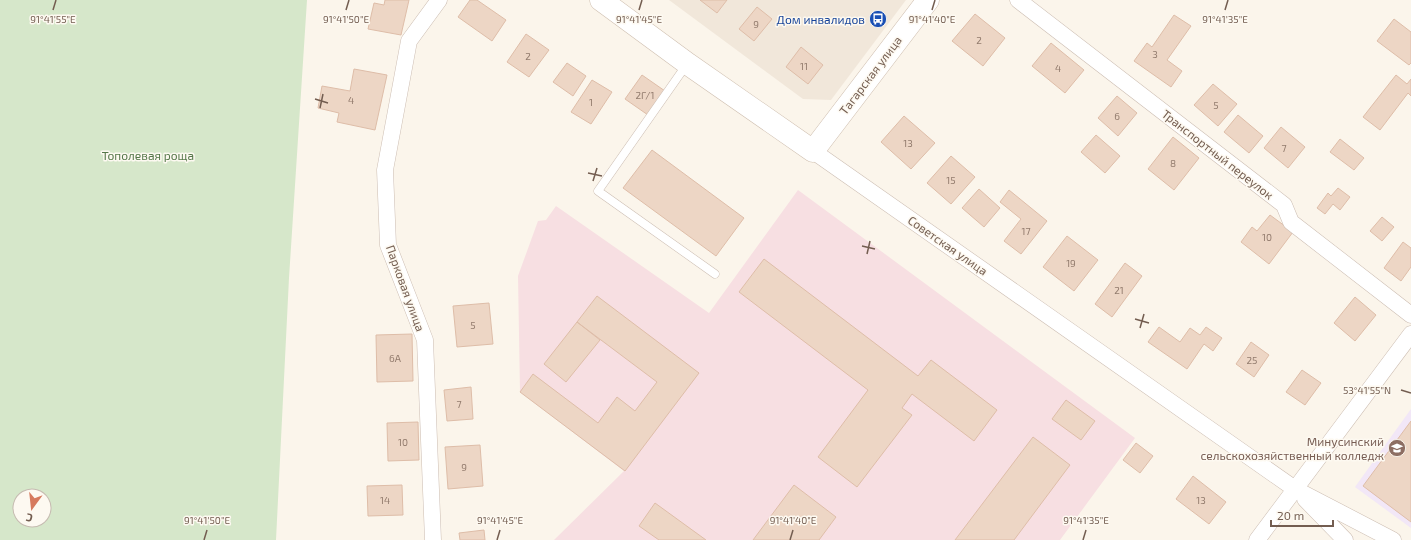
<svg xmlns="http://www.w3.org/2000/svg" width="1411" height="540" font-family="'Exo 2',sans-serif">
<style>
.residential{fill:#f1e7da}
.education{fill:#f2e7f7}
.medical{fill:#f7dfe2}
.green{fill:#d6e7ca;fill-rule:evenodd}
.building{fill:#edd6c5;stroke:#debda8}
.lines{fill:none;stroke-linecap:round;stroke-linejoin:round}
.lane-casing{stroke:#ccbdb2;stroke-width:9}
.street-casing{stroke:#ccbdb2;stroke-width:17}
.secondary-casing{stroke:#cebeaf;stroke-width:23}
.lane{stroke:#fff;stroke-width:8}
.street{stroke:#fff;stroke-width:16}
.secondary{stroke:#fff;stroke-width:22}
.ticks{fill:none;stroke:#735d50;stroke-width:1.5}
.labels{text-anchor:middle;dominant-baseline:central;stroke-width:3;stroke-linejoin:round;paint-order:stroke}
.number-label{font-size:10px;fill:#927b6d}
.transit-label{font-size:12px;fill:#164399;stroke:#fdf9f1;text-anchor:end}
.street-label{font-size:12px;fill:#735d50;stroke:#fdf9f1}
.park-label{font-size:12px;fill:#56784a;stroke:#fdf9f1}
.education-label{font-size:12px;fill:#785e54;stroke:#fdf9f1;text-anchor:end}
.ticks-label{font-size:10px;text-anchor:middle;fill:#735d50;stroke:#fdf9f1;stroke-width:3;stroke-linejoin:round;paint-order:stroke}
</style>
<rect width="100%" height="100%" fill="#fbf5eb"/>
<path class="residential" d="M669,0h237l-75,100 -28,-1z"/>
<path class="education" d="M1411,409v119l-56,-41z"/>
<path class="medical" d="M798,190l337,248 -75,102h-506l70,-69 -104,-79 -2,-116 20,-55 8,-1 10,-14 153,107z"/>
<path class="green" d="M0,0h307l-18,278 -13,262h-276zM20,496h24v24h-24z"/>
<path class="building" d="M385,0h24l-8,35 -33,-6 6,-26 10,2z
M470,0h7l29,20 -14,21 -34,-24z
M700,0h27l-10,13z
M757,7l15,12 -18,22 -15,-12z
M975,14l30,24 -22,28 -31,-25z
M1174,15l17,11 -24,34 15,11 -11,16 -37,-26 13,-18 5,4z
M1394,19l17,13v31l-2,2 -32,-24z
M526,34l23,16 -20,27 -22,-15z
M1051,43l33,27 -19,23 -33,-27z
M801,47l22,18 -15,19 -22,-17z
M567,63l19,13 -13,20 -20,-14z
M354,69l33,6 -12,55 -38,-8 2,-9 -21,-5 4,-22 28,5z
M642,75l23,16 -17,24 -23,-16z
M1396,75l11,9 4,-5v17l-3,-3 -28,37 -17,-13z
M592,80l20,12 -21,32 -20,-12z
M1213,84l24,20 -19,22 -24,-21z
M1117,96l20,17 -19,23 -20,-18z
M1238,115l25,21 -14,17 -25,-21z
M904,116l31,27 -24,26 -30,-27z
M1281,127l24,20 -17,21 -24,-20z
M1096,135l24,21 -15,17 -24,-21z
M1173,137l26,21 -25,32 -26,-21z
M1340,139l24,19 -10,12 -24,-18z
M652,150l92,68 -28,38 -93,-68z
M951,156l24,21 -24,27 -24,-21z
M1338,188l12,9 -10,13 -7,-6 -8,10 -8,-6 11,-15 3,3z
M979,189l21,19 -16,19 -22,-19z
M1009,190l38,31 -26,33 -17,-13 17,-22 -21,-17z
M1270,215l23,17 -24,32 -28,-22 11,-15 5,4z
M1382,217l12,10 -12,14 -12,-10z
M1067,236l31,24 -24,31 -31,-24z
M1403,242l8,6v19l-10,14 -17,-13z
M764,259l154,117 13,-16 66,50 -23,31 -62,-47 -10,14 10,7 -55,72 -39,-30 50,-67 -129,-98z
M1125,263l17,13 -30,41 -17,-13z
M597,296l102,77 -74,98 -105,-79 13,-18 65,49 19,-26 18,14 22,-29 -80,-60z
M1355,297l21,18 -21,26 -21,-18z
M489,303l4,41 -36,3 -4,-41z
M577,322l23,18 -34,42 -22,-18z
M1159,327l21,15 10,-14 10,7 6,-8 16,11 -9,13 -9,-7 -17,25 -39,-27z
M412,334l1,47 -36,1 -1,-47z
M1251,342l18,13 -15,22 -18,-13z
M1302,370l19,13 -16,22 -19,-13z
M471,387l2,32 -26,2 -3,-31z
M1066,400l29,21 -14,19 -29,-21z
M1411,421v101l-48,-36z
M418,422l1,38 -31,1 -1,-38z
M1033,437l37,28 -56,75h-59z
M1136,443l17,13 -13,17 -17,-13z
M480,445l3,41 -35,3 -3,-42z
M1193,476l33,26 -17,22 -33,-25z
M402,485l1,30 -35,1 -1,-30z
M794,485l42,32 -17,23h-66z
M655,503l51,37h-47l-20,-14z
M484,530l1,10h-25l-1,-7z"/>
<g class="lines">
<defs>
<path id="lane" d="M687,64l-89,127 117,83"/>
<path id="street" d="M1018,0l266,205 7,17 120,93
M813,151l482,338 98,51
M1305,499l40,41
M433,540l-8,-200 -37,-95 -3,-75 24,-129 30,-41
M1257,540l154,-206"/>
<path id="secondary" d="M601,0l87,64 125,87 115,-151"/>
</defs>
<use href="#lane" class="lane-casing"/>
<use href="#street" class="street-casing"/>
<use href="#secondary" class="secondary-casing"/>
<use href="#lane" class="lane"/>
<use href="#street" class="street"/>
<use href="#secondary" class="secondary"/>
</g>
<path class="ticks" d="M53,10l3,-10M346,10l3,-10M639,10l3,-10M932,10l3,-10M1225,10l3,-10M315,99l13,4M320,108l3,-14M588,173l14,3M593,181l4,-13M862,246l13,3M867,254l3,-13M1135,319l14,4M1140,328l4,-14M1401,390l10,3M204,540l3,-10M497,540l3,-10M790,540l3,-10M1083,540l3,-10"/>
<defs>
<symbol id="bus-disc" viewBox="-11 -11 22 22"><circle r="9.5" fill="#1a4fb4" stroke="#fdf9f1"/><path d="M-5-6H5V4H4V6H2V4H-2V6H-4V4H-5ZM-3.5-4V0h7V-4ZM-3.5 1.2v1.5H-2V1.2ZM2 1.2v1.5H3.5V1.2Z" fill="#fff"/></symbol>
<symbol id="university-disc" viewBox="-11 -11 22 22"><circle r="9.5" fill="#8d6e63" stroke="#fdf9f1"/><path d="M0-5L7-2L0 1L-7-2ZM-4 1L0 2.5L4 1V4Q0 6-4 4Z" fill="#fff"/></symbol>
</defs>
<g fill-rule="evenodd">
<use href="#bus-disc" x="868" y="9" width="20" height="20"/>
<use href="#university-disc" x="1387" y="438" width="20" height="20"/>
</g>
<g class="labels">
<g class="number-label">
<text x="756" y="24">9</text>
<text x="979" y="40">2</text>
<text x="1155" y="54">3</text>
<text x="528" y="56">2</text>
<text x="804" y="66">11</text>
<text x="1058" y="68">4</text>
<text x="645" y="95">2Г/1</text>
<text x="351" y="100">4</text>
<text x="591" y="102">1</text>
<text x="1216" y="105">5</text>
<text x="1117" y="116">6</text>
<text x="908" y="143">13</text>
<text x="1284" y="148">7</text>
<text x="1173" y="163">8</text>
<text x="951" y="180">15</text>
<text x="1026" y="231">17</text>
<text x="1267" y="237">10</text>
<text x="1071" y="263">19</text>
<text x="1119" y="290">21</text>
<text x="473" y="325">5</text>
<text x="395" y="358">6А</text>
<text x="1252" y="360">25</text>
<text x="459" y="404">7</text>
<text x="403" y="442">10</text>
<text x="464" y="467">9</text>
<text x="385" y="500">14</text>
<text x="1201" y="500">13</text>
</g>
<g class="transit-label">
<text x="865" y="19">Дом инвалидов</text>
</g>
<g class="street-label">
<text transform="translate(870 75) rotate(-53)">Тагарская улица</text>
<text transform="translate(1218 154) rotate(38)">Транспортный переулок</text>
<text transform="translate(948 245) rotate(35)">Советская улица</text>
<text transform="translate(406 288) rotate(70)">Парковая улица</text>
</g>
<g class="park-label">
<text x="148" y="155">Тополевая роща</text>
</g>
<g class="education-label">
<text x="1384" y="441">Минусинский<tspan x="1384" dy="14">сельскохозяйственный колледж</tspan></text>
</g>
</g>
<g class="ticks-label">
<text x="53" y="23">91°41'55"E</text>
<text x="346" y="23">91°41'50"E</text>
<text x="639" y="23">91°41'45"E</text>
<text x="932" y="23">91°41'40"E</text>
<text x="1225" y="23">91°41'35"E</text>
<text x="1367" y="394">53°41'55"N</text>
<text x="207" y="524">91°41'50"E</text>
<text x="500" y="524">91°41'45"E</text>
<text x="793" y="524">91°41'40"E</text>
<text x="1086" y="524">91°41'35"E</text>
</g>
<g transform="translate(32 508) rotate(195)"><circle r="19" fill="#fdf9f1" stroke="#c6bbb1"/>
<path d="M0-3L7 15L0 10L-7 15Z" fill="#d67a5e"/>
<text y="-6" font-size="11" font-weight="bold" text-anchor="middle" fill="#735d50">С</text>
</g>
<path d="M1271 520v6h62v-6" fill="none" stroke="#735d50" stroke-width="2"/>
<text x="1277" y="520" font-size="12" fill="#735d50" stroke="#fdf9f1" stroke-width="3" paint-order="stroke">20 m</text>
</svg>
